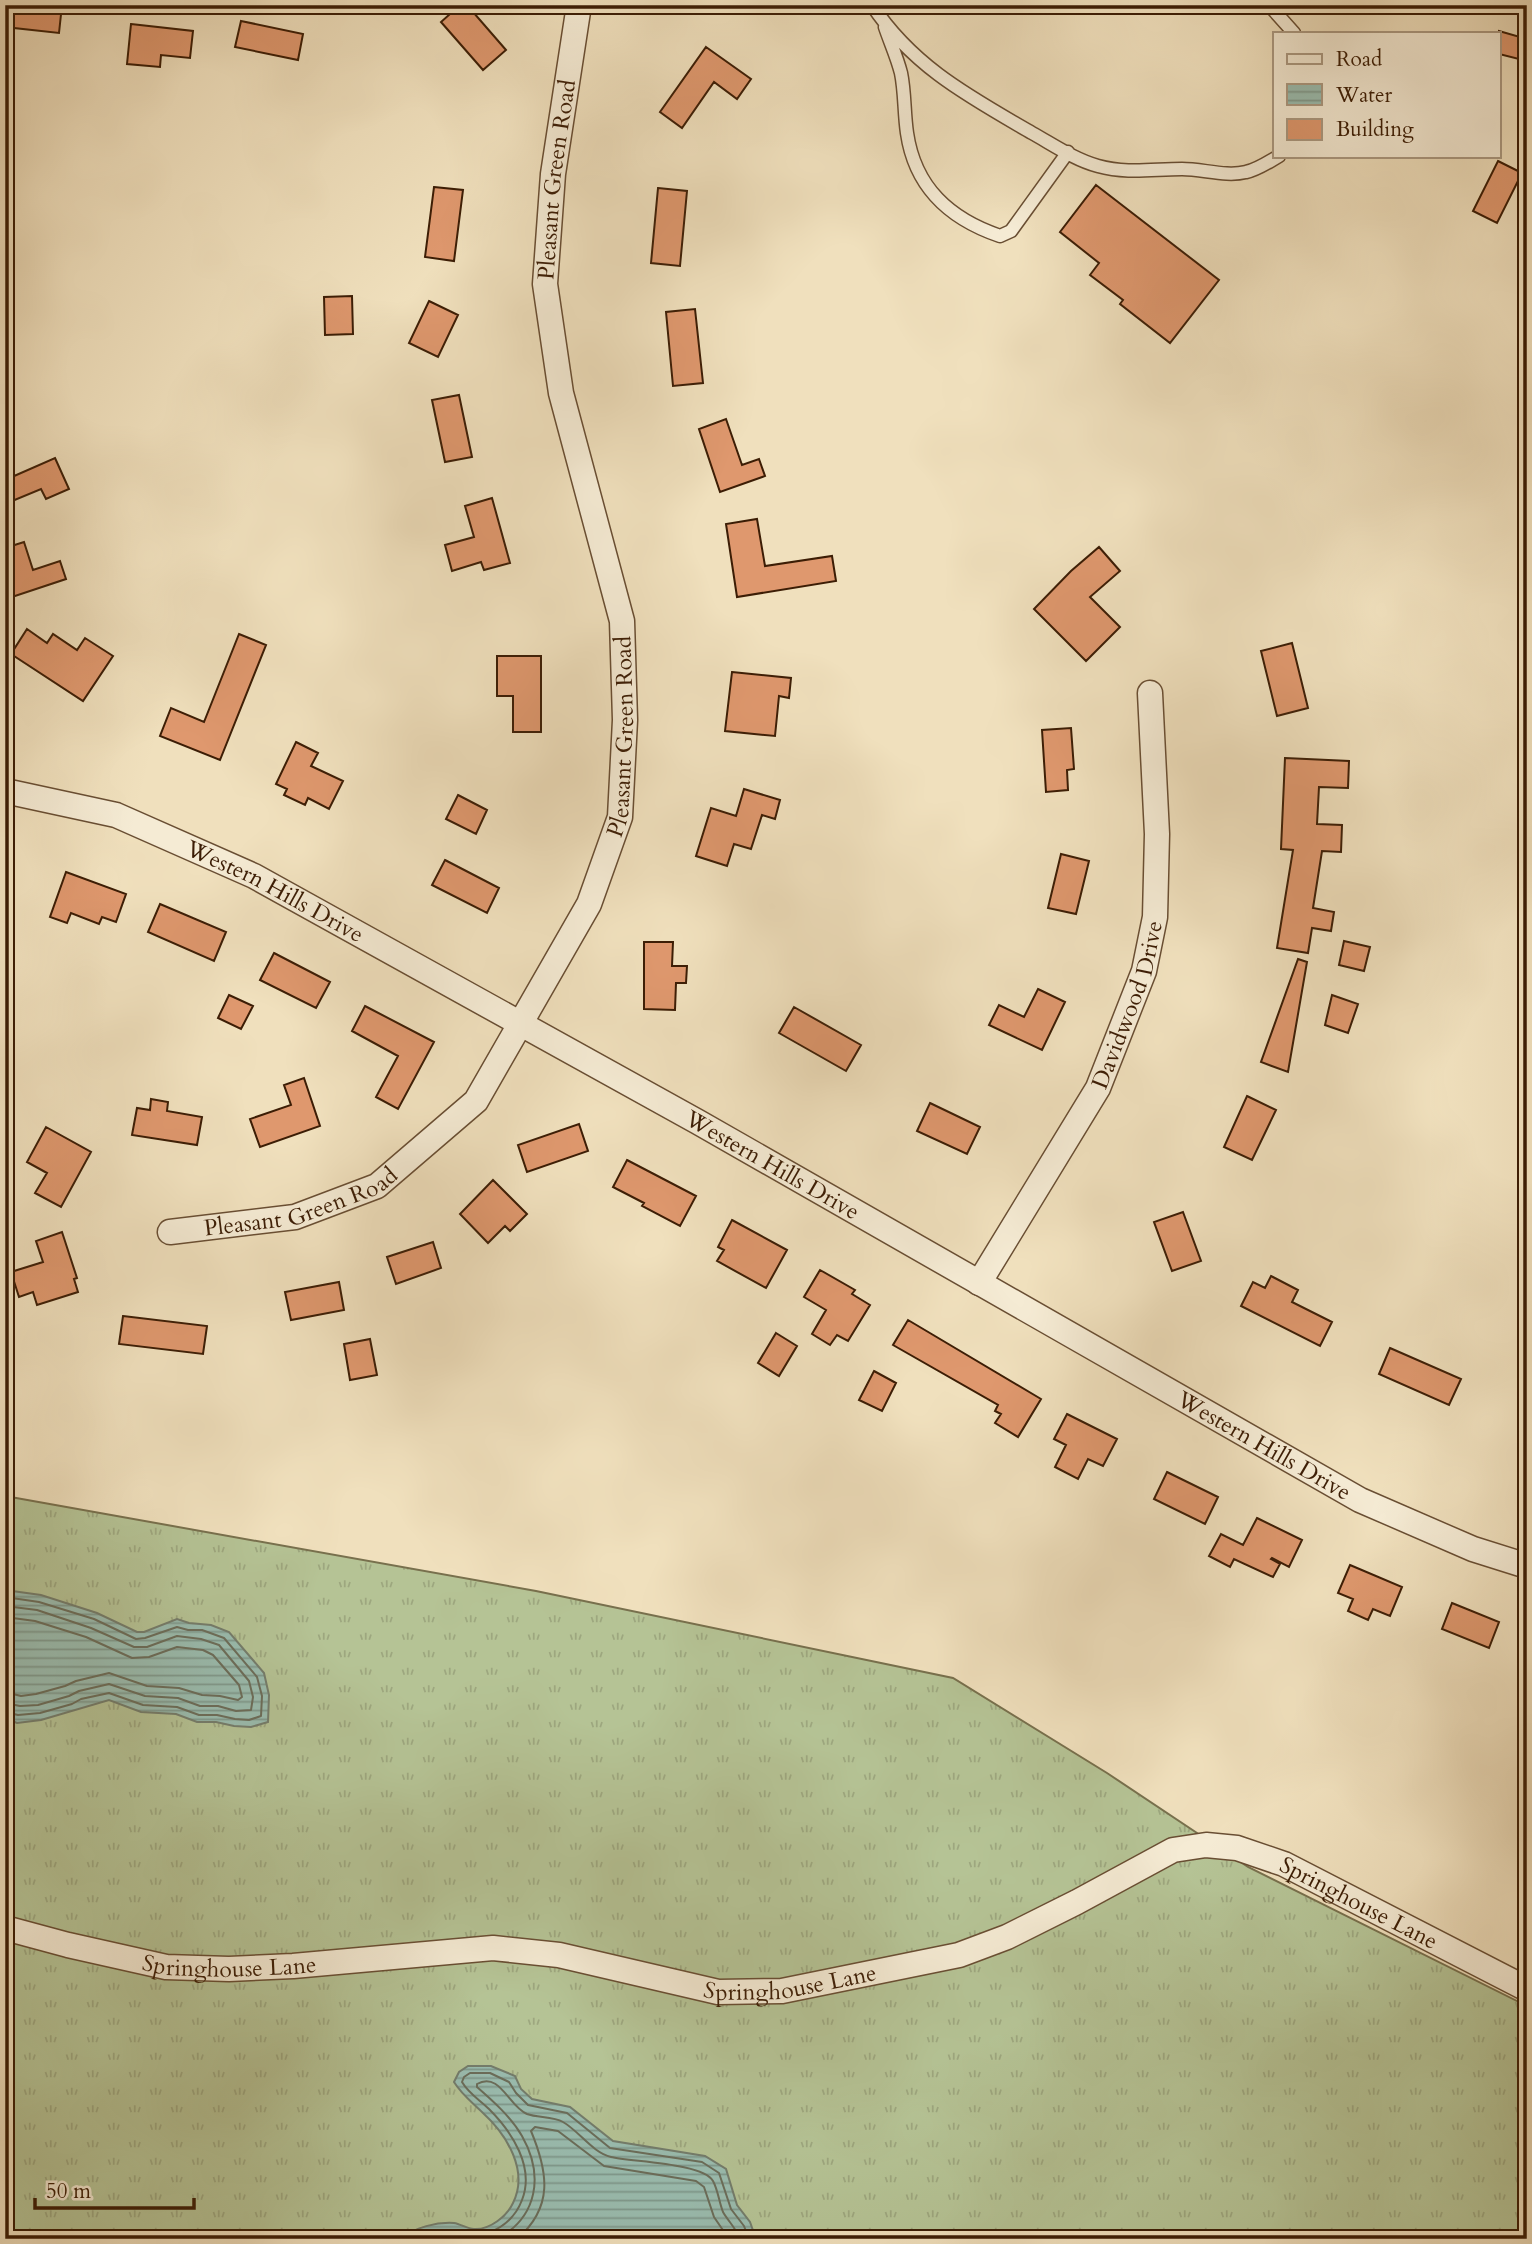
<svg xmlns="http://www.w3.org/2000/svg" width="1532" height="2244" font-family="Cardo,serif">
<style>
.grass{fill:url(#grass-tufts);stroke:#78704d;stroke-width:2}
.water{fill:url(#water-rules);stroke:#747d6c;stroke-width:2}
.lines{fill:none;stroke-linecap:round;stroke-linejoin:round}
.shore{stroke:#6b6d5a;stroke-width:2}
.building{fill:#df986e;stroke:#3c1d05;stroke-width:2}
.service-casing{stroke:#694e33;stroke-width:15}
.minor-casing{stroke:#694e33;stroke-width:27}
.service{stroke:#f5ebd4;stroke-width:12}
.minor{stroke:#f5ebd4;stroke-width:24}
.labels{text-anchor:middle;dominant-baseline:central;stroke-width:6;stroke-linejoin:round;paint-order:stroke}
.street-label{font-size:23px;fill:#3c1d05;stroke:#f5ebd4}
</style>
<defs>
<pattern id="grass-tufts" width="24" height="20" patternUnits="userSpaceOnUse" patternTransform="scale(1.75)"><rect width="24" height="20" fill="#b5c395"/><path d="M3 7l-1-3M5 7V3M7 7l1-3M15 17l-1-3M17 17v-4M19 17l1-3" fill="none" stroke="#9da77f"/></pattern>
<pattern id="water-rules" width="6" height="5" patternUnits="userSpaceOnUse" patternTransform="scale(1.75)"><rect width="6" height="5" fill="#9abdb0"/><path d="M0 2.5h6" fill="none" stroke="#7f998d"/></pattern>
</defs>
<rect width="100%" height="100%" fill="#f0e0bd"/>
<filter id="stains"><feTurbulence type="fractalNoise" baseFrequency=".00286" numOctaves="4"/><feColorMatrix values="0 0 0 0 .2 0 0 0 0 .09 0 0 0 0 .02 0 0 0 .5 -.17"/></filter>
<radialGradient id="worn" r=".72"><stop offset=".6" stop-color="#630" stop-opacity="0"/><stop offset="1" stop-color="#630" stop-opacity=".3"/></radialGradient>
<path class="grass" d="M5,1496l531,95 417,87 154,95 141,94 279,139v233h-1522z"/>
<path class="water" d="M5,1590l36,5 56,18 40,19h7l33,-13 12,4 22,2 18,7 35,41 5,22 -1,27 -17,5 -17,-1 -18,-4h-19l-21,-8 -35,-2 -32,-12 -68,20 -24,3 -12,-5z
M468,2066h23l24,10 6,13 11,10 38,8 43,34 92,15 21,13 11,36 13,17 6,17h-353c10,-12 35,-17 51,-16 7,1 13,6 20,6 16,1 33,-13 39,-26 16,-32 -6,-68 -30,-90 -11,-11 -21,-18 -29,-31l5,-10z"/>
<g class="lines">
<path class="shore" d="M5,1597l34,5 55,17 42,20 9,-1 32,-11 11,3h14l22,8 33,39 5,19 -1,20 -12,4 -14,-1 -18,-4h-18l-22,-8 -34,-2 -34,-12 -28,6 -9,5 -32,9 -22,2 -13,-3
M5,1606l32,4 54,18 43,19h13l30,-11 24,3 18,6 30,36 4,16 -2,13 -15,1 -18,-5h-18l-22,-8 -33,-2 -36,-12 -30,7 -10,5 -31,9 -18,1 -15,-3
M5,1617l30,4 51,16 46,21 17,-1 28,-10 26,3 10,5 26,30 3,12 -4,3 -18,-4 -18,-1 -23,-7 -32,-2 -38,-13 -33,8 -11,5 -29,8 -15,2 -16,-4
M414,2239c12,-5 24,-9 37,-8 14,0 23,7 37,2 16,-6 28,-17 34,-33 13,-33 -10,-68 -33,-91 -9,-9 -20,-15 -27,-27l2,-5 6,-4h20l19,9 7,11 12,12 39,8 43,35 92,14 17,11 12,36 13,17 5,13
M497,2239c41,-22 47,-64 25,-103 -11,-19 -29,-35 -45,-49v-3c23,-13 32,23 50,30 11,4 26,2 36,8 16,9 30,31 48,35 21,5 92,6 102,24 5,9 6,21 10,31 5,9 13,16 17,27
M517,2239c37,-32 31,-67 14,-108l4,-4 23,4 46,35 92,15 8,6 10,30 15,22"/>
</g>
<path class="building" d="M5,5h57l-3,28 -54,-6z
M460,5h7l39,45 -23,20 -42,-48z
M241,21l62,13 -5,26 -63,-13z
M131,24l62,7 -3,27 -29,-3 -1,12 -33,-3z
M1499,31l28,8v22l-28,-7z
M706,47l45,32 -14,20 -23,-17 -32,46 -22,-16z
M1498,161l24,12 -25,50 -24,-12z
M1096,185l123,95 -49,63 -50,-39 3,-4 -33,-25 9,-12 -39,-31z
M434,187l29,3 -9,71 -29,-4z
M658,188l29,3 -7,75 -29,-3z
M352,296l1,38 -28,1 -1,-38z
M429,301l29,14 -20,42 -29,-14z
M695,309l8,74 -30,3 -7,-74z
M459,395l13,62 -27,5 -13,-62z
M726,419l16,46 17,-6 6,17 -45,16 -21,-63z
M55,458l14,31 -23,10 -5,-10 -36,15v-24z
M492,498l18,65 -26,7 -3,-8 -29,9 -7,-26 29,-8 -9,-31z
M757,519l8,47 67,-10 4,25 -99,16 -11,-73z
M24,542l9,28 27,-9 6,18 -57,19 -4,-13v-37z
M1099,547l21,24 -30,26 30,30 -34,34 -52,-52 37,-38z
M27,629l20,14 6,-9 24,16 8,-12 28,18 -30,45 -72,-47z
M239,634l27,11 -46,115 -60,-24 11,-28 33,14z
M1292,643l16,65 -31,8 -16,-65z
M497,656h44v76h-28v-36h-16z
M732,672l59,6 -2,20 -10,-2 -4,40 -50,-5z
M1071,728l3,41 -7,1 1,20 -22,2 -4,-62z
M296,742l22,11 -7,13 32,15 -14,28 -21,-11 -3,7 -21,-10 3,-6 -11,-5z
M1285,758l64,3 -1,27 -29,-1 -2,37 25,1 -1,27 -19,-1 -9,57 21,4 -3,19 -19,-3 -4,25 -31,-5 16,-98 -12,-1z
M744,789l36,11 -5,19 -13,-4 -11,34 -17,-5 -7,22 -31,-10 15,-48 25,8z
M458,795l29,15 -11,24 -30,-15z
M1061,854l28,7 -13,53 -28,-6z
M445,860l54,28 -12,25 -55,-28z
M66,872l60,22 -10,28 -14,-5 -3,7 -28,-11 -4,10 -17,-6z
M160,904l66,28 -12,29 -66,-29z
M1344,941l26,6 -6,24 -25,-6z
M644,942h29l-1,24h15l-1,17h-10l-1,27 -31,-1z
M274,953l56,29 -14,26 -56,-28z
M1298,959l9,3 -19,110 -27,-10z
M1038,989l27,13 -23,48 -53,-25 10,-20 25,12z
M229,995l24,11 -12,23 -23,-11z
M1332,995l26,9 -10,29 -23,-8z
M365,1006l69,36 -36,67 -22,-12 22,-41 -46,-25z
M794,1007l67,38 -15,26 -67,-38z
M304,1078l16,48 -60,21 -10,-28 41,-14 -7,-20z
M1247,1096l29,14 -24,50 -28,-13z
M151,1099l17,3 -1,9 35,6 -5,28 -65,-10 5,-27 13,2z
M930,1103l50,24 -13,27 -50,-23z
M579,1124l9,27 -61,21 -9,-27z
M46,1127l45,25 -30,55 -26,-14 12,-20 -20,-11z
M627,1160l69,36 -16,30 -38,-20 2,-3 -31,-16z
M493,1180l34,34 -17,17 -5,-5 -17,17 -28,-29z
M1183,1212l18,49 -29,10 -18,-49z
M732,1220l55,30 -21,38 -49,-27 7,-11 -6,-3z
M62,1232l15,46 -3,1 4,13 -41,13 -4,-13 -14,5 -8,-25 32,-10 -7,-21z
M433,1242l8,26 -45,16 -9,-27z
M820,1270l35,20 -3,4 18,11 -22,36 -11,-6 -7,10 -18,-11 14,-24 -22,-13z
M1271,1276l27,14 -6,12 40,20 -12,24 -79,-40 12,-24 12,6z
M339,1282l5,28 -53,10 -6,-28z
M123,1316l84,10 -4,28 -84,-10z
M908,1320l133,79 -23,38 -23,-14 6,-9 -6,-3 3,-6 -105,-60z
M776,1333l21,13 -18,30 -21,-13z
M370,1339l7,36 -27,5 -6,-36z
M1390,1348l71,31 -12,26 -70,-31z
M874,1371l22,12 -14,28 -23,-11z
M1067,1414l50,25 -14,27 -15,-7 -10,20 -23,-12 11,-22 -12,-6z
M1167,1472l51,25 -13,27 -51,-25z
M1257,1518l45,22 -13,27 -17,-9 -1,1 9,5 -7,13 -39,-18 -4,8 -21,-11 12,-22 22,11z
M1350,1565l52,22 -12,29 -17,-7 -5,11 -20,-9 5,-12 -15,-6z
M1452,1603l47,19 -10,26 -47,-19z"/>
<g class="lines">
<defs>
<path id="service" d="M872,5c41,62 98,92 160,128 20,11 43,27 66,33 29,8 55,3 84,3 21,0 44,8 64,3 11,-2 24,-11 33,-16
M1269,5l25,28
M885,27c5,15 12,30 16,46 4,19 3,40 6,60 8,55 43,86 93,103l11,-5 57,-79"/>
<g id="minor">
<path id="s1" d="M5,791l111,24 138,61 444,246 662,378 113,49 54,17"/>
<path id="s2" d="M170,1232l125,-15 82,-31 99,-85 113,-197 31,-87 5,-97 -3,-99 -61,-228 -16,-109 8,-110 26,-169"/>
<path id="s3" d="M979,1283l119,-195 46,-117 11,-54 2,-83 -7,-141"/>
<path id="s4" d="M5,1928l63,17 98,22 63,2 64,-3 200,-18 66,7 159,37 64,-1 177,-36 48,-18 70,-35 96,-52 33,-5 31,3 47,16 243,125"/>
</g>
</defs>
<use href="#service" class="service-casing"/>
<use href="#minor" class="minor-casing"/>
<use href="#service" class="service"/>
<use href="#minor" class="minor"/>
</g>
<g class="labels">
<g class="street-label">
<text stroke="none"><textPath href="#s2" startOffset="1311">Pleasant Green Road</textPath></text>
<text stroke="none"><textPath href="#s2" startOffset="744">Pleasant Green Road</textPath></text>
<text stroke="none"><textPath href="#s1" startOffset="290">Western Hills Drive</textPath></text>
<text stroke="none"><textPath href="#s3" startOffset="317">Davidwood Drive</textPath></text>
<text stroke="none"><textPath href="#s1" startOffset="858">Western Hills Drive</textPath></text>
<text stroke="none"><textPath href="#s2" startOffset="135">Pleasant Green Road</textPath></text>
<text stroke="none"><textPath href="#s1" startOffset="1424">Western Hills Drive</textPath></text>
<text stroke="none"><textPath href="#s4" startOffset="1405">Springhouse Lane</textPath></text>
<text stroke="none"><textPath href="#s4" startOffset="229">Springhouse Lane</textPath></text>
<text stroke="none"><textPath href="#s4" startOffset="796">Springhouse Lane</textPath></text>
</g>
</g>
<rect width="1532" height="2244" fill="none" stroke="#f0e0bd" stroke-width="28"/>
<rect x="7" y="7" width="1518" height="2230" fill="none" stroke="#3c1d05" stroke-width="3.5"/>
<rect x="14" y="14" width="1504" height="2216" fill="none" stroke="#3c1d05" stroke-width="2"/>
<rect x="1273" y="32" width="228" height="126" fill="#f5ebd4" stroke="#ab9981" stroke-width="2"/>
<rect x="1287" y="54" width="35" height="10" fill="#f5ebd4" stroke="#ab9981" stroke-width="2"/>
<text x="1336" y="66" font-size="21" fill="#3c1d05">Road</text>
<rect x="1287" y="84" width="35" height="21" fill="url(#water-rules)" stroke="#ab9981" stroke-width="2"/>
<text x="1336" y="102" font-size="21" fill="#3c1d05">Water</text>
<rect x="1287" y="119" width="35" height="21" fill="#df986e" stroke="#ab9981" stroke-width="2"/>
<text x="1336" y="136" font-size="21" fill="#3c1d05">Building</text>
<path d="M35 2198v10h159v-10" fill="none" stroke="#3c1d05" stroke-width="3.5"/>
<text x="46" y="2198" font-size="21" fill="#3c1d05" stroke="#f5ebd4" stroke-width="5" paint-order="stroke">50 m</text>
<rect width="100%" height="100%" filter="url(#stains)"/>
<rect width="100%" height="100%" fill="url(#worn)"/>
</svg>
